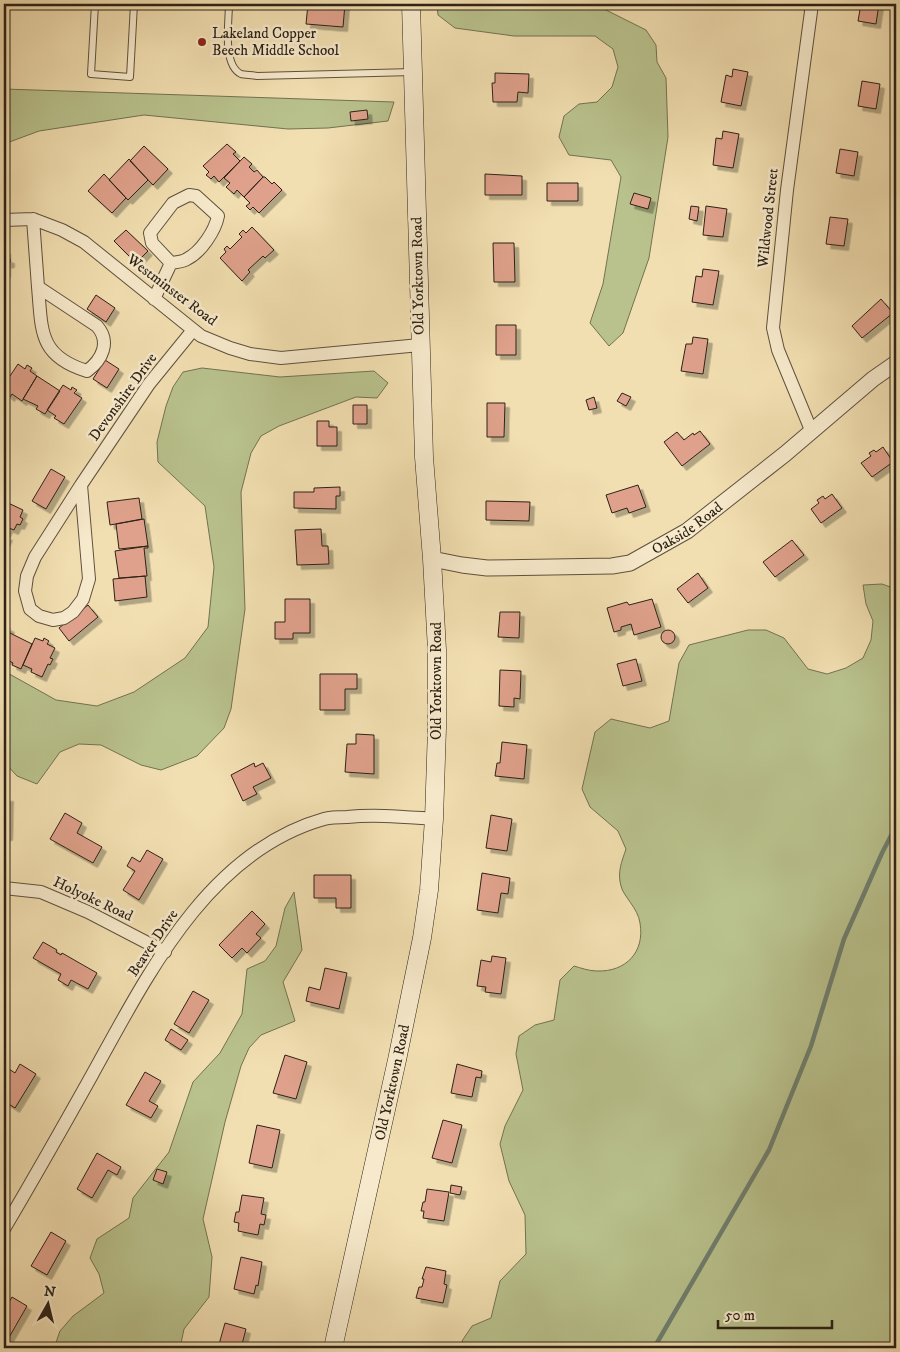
<svg xmlns="http://www.w3.org/2000/svg" width="900" height="1352" font-family="'IM FELL DW Pica',serif">
<style>
.green{fill:#b9c28d;stroke:#737252}
.lines{fill:none;stroke-linecap:round;stroke-linejoin:round}
.stream{stroke:#6f7f6f;stroke-width:4.5}
.building{fill:#dfa18b;stroke:#2d2216;filter:url(#shadow)}
.service-casing{stroke:#5e513d;stroke-width:8}
.minor-casing{stroke:#5e513d;stroke-width:14}
.tertiary-casing{stroke:#5e513d;stroke-width:17}
.secondary-casing{stroke:#2d2216;stroke-width:19}
.service{stroke:#f7eacc;stroke-width:6}
.minor{stroke:#f7eacc;stroke-width:12}
.tertiary{stroke:#f7eacc;stroke-width:15}
.secondary{stroke:#f7eacc;stroke-width:18}
.poi-dot{fill:#8f2418;stroke:#f7eacc;stroke-width:2}
.labels{text-anchor:middle;dominant-baseline:central;stroke-width:5;stroke-linejoin:round;paint-order:stroke}
.poi-label{font-size:15px;fill:#2d2216;stroke:#f7eacc;text-anchor:start}
.street-label{font-size:15px;fill:#2d2216;stroke:#f7eacc}
</style>
<defs>
<filter id="shadow"><feDropShadow dx="4.5" dy="4.5" stdDeviation="0" flood-color="#0004"/></filter>
</defs>
<rect width="100%" height="100%" fill="#f2dfb1"/>
<filter id="stains"><feTurbulence type="fractalNoise" baseFrequency=".004" numOctaves="4"/><feColorMatrix values="0 0 0 0 .2 0 0 0 0 .09 0 0 0 0 .02 0 0 0 .5 -.17"/></filter>
<radialGradient id="worn" r=".72"><stop offset=".6" stop-color="#630" stop-opacity="0"/><stop offset="1" stop-color="#630" stop-opacity=".3"/></radialGradient>
<path class="green" d="M437,4h157l52,26 10,15 1,17 9,16 2,59 -19,121 -26,75 -14,13 -19,-23 13,-39 18,-107 -10,-17 -42,-5 -10,-18 5,-21 15,-12 18,-2 15,-15 6,-20 -5,-18 -18,-13h-81l-59,-8 -17,-13z
M4,89l390,13 -6,19 -60,7 -40,1 -144,-14 -105,16 -35,13z
M202,368l78,9 94,-6 14,12 -11,15 -21,-1 -77,29 -18,10 -10,17 -10,39 4,117 -14,100 -7,19 -27,28 -36,14 -20,-5 -40,-20 -22,-1 -19,8 -23,32 -20,-8 -13,-14v-91l52,29 41,6 37,-14 51,-34 23,-31 6,-60 -9,-61 -47,-44 -1,-20 9,-36 7,-19 10,-15z
M882,584l14,5v759h-430l-4,-7 10,-15 19,-8 9,-37 26,-27 -1,-39 -16,-34 -9,-37 5,-18 18,-36 -7,-36 3,-18 16,-11 19,-5 6,-40 14,-14c7,2 15,5 23,5 29,1 48,-19 43,-48 -2,-15 -17,-27 -19,-37 -4,-14 1,-25 5,-37l-8,-18 -28,-24 -8,-18 13,-57 16,-13 39,9 19,-7 10,-58 10,-18 59,-15h18l18,8 24,31 19,5 19,-6 17,-10 8,-18 2,-19 -7,-17 -3,-19z
M294,892l8,58 -19,32 12,39 -34,14 -12,13 -8,18 -16,56 -22,97 9,38 -3,40 -25,32 -4,19h-126l6,-17 13,-15 31,-23 -5,-19 -9,-16 7,-19 32,-21 4,-20 36,-46 24,-70 27,-29 22,-39 5,-45 18,-8 11,-15 9,-38z"/>
<g class="lines">
<path class="stream" d="M654,1348l115,-198 42,-104 33,-107 38,-86 14,-27"/>
</g>
<path class="building" d="M308,4h37l-2,23 -37,-3z
M861,4h18l-3,20 -18,-3z
M733,69l15,3 -7,34 -20,-4 5,-27 6,2z
M495,73l34,1 -1,19 -10,-1 -1,10h-24l-1,-19h3z
M862,81l18,3 -4,25 -18,-3z
M367,110l1,9 -17,2 -1,-9z
M723,131l16,3 -6,34 -20,-3 3,-27 6,1z
M227,144l9,8 -3,2 7,7 -21,21 -5,-6 -3,3 -5,-4 3,-3 -6,-6z
M144,146l24,23 -15,16 -23,-24z
M840,149l18,3 -4,24 -18,-3z
M244,157l8,7 -3,3 5,5 3,-2 6,7 -19,20 -7,-7 -3,4 -8,-7 4,-4 -6,-5z
M129,159l19,21 -20,20 -19,-20z
M104,174l22,24 -14,15 -24,-22z
M485,174l37,2v19h-37z
M263,177h2l7,7 2,-2 8,8 -23,23 -6,-6 -3,3 -4,-4 4,-3 -6,-6z
M547,183h31v18h-31z
M634,193l17,5 -3,11 -18,-5z
M691,206l8,1 -2,14 -8,-2z
M706,206l21,3 -4,28 -20,-2z
M830,217l18,2 -4,27 -18,-2z
M252,227l22,23 -9,8 -2,-2 -15,14 2,2 -8,9 -22,-23 6,-6 -2,-3 3,-3 3,3 12,-12 -3,-3 4,-4 3,3z
M126,230l22,21 -12,12 -22,-22z
M493,243h21l1,39h-21z
M4,250h2v8l4,1v4l-4,1v9h-2z
M703,269l16,2 -6,34 -21,-3 4,-26 6,1z
M96,295l19,13 -9,14 -19,-13z
M881,299l12,14 -31,25 -10,-12z
M496,325h20v30h-20z
M693,337l15,2 -5,35 -22,-3 5,-27h6z
M105,360l14,9 -12,19 -14,-9z
M18,364l7,5 2,-4 5,3 -2,3 7,5 -15,25 -10,-7 -2,3 -6,-5v-7z
M37,376l23,15 -15,23 -9,-5 2,-3 -15,-7z
M63,385l8,5 1,-3 5,3 -3,3 8,5 -18,26 -10,-6 2,-2 -9,-6z
M622,393l9,4 -5,9 -9,-5z
M594,397l3,11 -8,2 -3,-10z
M487,403h18l-1,34h-17z
M353,405h14v19h-14z
M317,421h12v6h8v19h-20z
M700,431l10,13 -28,22 -18,-24 13,-10 7,8 9,-7 1,2z
M883,447l10,15 -21,15 -11,-14 10,-7 -2,-3 5,-3 2,2z
M51,469l14,8 -19,32 -14,-8z
M638,485l8,22 -17,6 -2,-5 -15,5 -6,-18z
M340,487v9h-4v13l-42,-1v-16h20v-4z
M832,494l10,14 -21,15 -10,-14 8,-6 -2,-3 6,-4 2,3z
M139,498l3,21 -32,6 -3,-23z
M4,501l19,9 -3,7 3,2 -3,6 -3,-1 -3,6 -10,-4z
M486,501l44,1 -1,19 -43,-1z
M144,519l4,27 -29,3 -3,-25z
M4,526l4,2 -3,7 3,1 -4,9z
M321,529l1,17h6l1,18 -32,1 -2,-35z
M792,540l12,15 -29,22 -12,-15z
M148,546v2h-4l3,28 -28,2 -4,-27z
M698,573l10,15 -20,15 -11,-14z
M145,576l2,21 -32,4 -2,-22z
M285,599h25v34h-17v6h-18v-17h10z
M652,599l9,28 -27,8 -3,-11 -10,3v3l-7,2 -7,-24 20,-6 2,3z
M88,605l10,12 -29,24 -10,-13z
M500,612h20l-1,26 -21,-1z
M4,625l6,3 -6,12z
M661 637a7 7 0 1 1 14 0a7 7 0 1 1-14 0Z
M8,632l24,12 -11,25 -9,-4 1,-2 -7,-4 -2,2v-21z
M35,638l8,3 1,-3 5,3 -2,3 8,4 -5,10 3,1 -3,6 -2,-1 -6,13 -11,-5 1,-3 -9,-4z
M636,659l6,22 -19,5 -6,-22z
M500,670l21,1 -1,28 -6,-1v9l-15,-1z
M320,674h37v15h-12v21h-25z
M356,734l18,1v39l-29,-2 2,-28h9z
M502,742l25,3 -3,34 -29,-3 2,-13h3z
M254,763l1,4 8,-4 8,15 -18,9 4,7 -14,7 -12,-26z
M4,797h5l-1,39h-4z
M65,813l17,10 -5,10 25,14 -9,16 -43,-24z
M491,815l21,4 -5,32 -21,-3z
M147,850l16,9 -24,41 -16,-10 12,-19 -8,-5 5,-9 8,5z
M482,873l28,5 -2,16 -7,-1 -3,20 -21,-3z
M314,875h37v33h-15v-10h-22z
M252,911l13,13 -9,10 5,4 -14,15 -5,-5 -10,10 -13,-13z
M43,942l14,8 -1,2 5,3 1,-2 35,20 -9,16 -17,-9 -3,6 -10,-6 3,-6 -28,-16z
M492,956l14,2 -5,36 -16,-2 1,-5 -9,-1 4,-26 10,2z
M325,968l22,5 -8,36 -33,-8 3,-14 11,3z
M193,991l16,9 -20,33 -15,-9z
M171,1029l17,11 -7,10 -16,-10z
M285,1055l22,7 -11,37 -23,-6z
M20,1064l16,10 -21,34 -11,-7v-22l5,-10 6,4z
M457,1064l25,7 -1,7 -5,-1 -4,20 -21,-4z
M145,1072l16,9 -12,20 9,5 -7,12 -25,-13z
M443,1120l19,5 -10,38 -20,-5z
M257,1125l23,5 -8,38 -23,-5z
M97,1153l24,14 -4,8 -9,-5 -16,28 -15,-9z
M157,1169l10,3 -4,12 -10,-4z
M451,1185l11,2 -2,8 -10,-2z
M427,1189l22,3 -5,29 -21,-3 1,-7h-3l2,-9h2z
M242,1195l22,3 -3,16 5,1 -2,10 -4,-1 -2,11 -20,-4 1,-8 -5,-1 2,-10h3z
M51,1232l15,9 -19,34 -16,-9z
M241,1257l21,5 -4,24 -2,-1 -2,9 -20,-5z
M426,1267l20,4 -2,13 3,1 -4,18 -27,-5 3,-11h3l2,-8h-2z
M12,1297l15,9 -20,35 -3,-2v-28z
M225,1323l21,6 -5,19h-23z"/>
<g class="lines">
<defs>
<path id="service" d="M95,4l-4,70 39,3 4,-73
M229,4c0,17 -7,61 12,70 4,1 11,1 16,2l156,-4"/>
<path id="minor" d="M189,195l7,1 22,20c-3,15 -17,36 -31,43 -4,3 -11,3 -16,4l-19,-20 -2,-10 23,-30z
M33,219l5,68
M4,220l29,-1 29,11 22,12 117,94 29,12 20,6 31,4 139,-13
M38,287l59,39c14,16 5,34 -10,45 -49,-15 -45,-41 -49,-84z
M154,299l17,-36
M811,430l-33,-80 -5,-22 14,-138 25,-186
M81,485l8,94 -6,20 -10,13 -9,6 -11,2 -14,-4 -9,-7 -5,-18 2,-15 8,-19 46,-72 68,-101 44,-54
M4,888l37,4 47,20 77,40
M4,1229c30,-51 59,-102 88,-154 55,-99 115,-223 232,-256 7,-2 16,-2 23,-2 29,-3 58,0 87,2"/>
<g id="tertiary">
<path id="s1" d="M432,559l30,6 25,3 125,-2 18,-3 57,-32 98,-77 88,-75 23,-16"/>
</g>
<g id="secondary">
<path id="s2" d="M333,1348l64,-288 25,-122 7,-48 5,-71 3,-91v-78l-5,-91 -8,-102 -13,-453"/>
</g>
</defs>
<use href="#service" class="service-casing"/>
<use href="#minor" class="minor-casing"/>
<use href="#tertiary" class="tertiary-casing"/>
<use href="#secondary" class="secondary-casing"/>
<use href="#service" class="service"/>
<use href="#minor" class="minor"/>
<use href="#tertiary" class="tertiary"/>
<use href="#secondary" class="secondary"/>
</g>
<circle class="poi-dot" cx="202" cy="42" r="5"/>
<g class="labels">
<g class="poi-label">
<text x="212" y="33">Lakeland Copper<tspan x="212" dy="17">Beech Middle School</tspan></text>
</g>
<g class="street-label">
<text transform="translate(768 218) rotate(-84)">Wildwood Street</text>
<text transform="translate(418 276) rotate(-91)">Old Yorktown Road</text>
<text transform="translate(172 290) rotate(37)">Westminster Road</text>
<text transform="translate(123 397) rotate(-54)">Devonshire Drive</text>
<text stroke="none"><textPath href="#s1" startOffset="266">Oakside Road</textPath></text>
<text transform="translate(436 681) rotate(-90)">Old Yorktown Road</text>
<text transform="translate(93 899) rotate(25)">Holyoke Road</text>
<text transform="translate(153 943) rotate(-56)">Beaver Drive</text>
<text stroke="none"><textPath href="#s2" startOffset="272">Old Yorktown Road</textPath></text>
</g>
</g>
<rect width="900" height="1352" fill="none" stroke="#f2dfb1" stroke-width="20"/>
<rect x="5" y="5" width="890" height="1342" fill="none" stroke="#2d2216" stroke-width="2.5"/>
<rect x="10" y="10" width="880" height="1332" fill="none" stroke="#2d2216"/>
<g transform="translate(48 1304) rotate(8)" stroke="#f7eacc" stroke-width="4" paint-order="stroke">
<path d="M0-4L9 19L0 12L-9 19Z" fill="#2d2216"/>
<text y="-8" font-size="14" font-weight="bold" text-anchor="middle" fill="#2d2216">N</text>
</g>
<path d="M718 1320v8h114v-8" fill="none" stroke="#2d2216" stroke-width="2.5"/>
<text x="725" y="1320" font-size="15" fill="#2d2216" stroke="#f7eacc" stroke-width="4" paint-order="stroke">50 m</text>
<rect width="100%" height="100%" filter="url(#stains)"/>
<rect width="100%" height="100%" fill="url(#worn)"/>
</svg>
